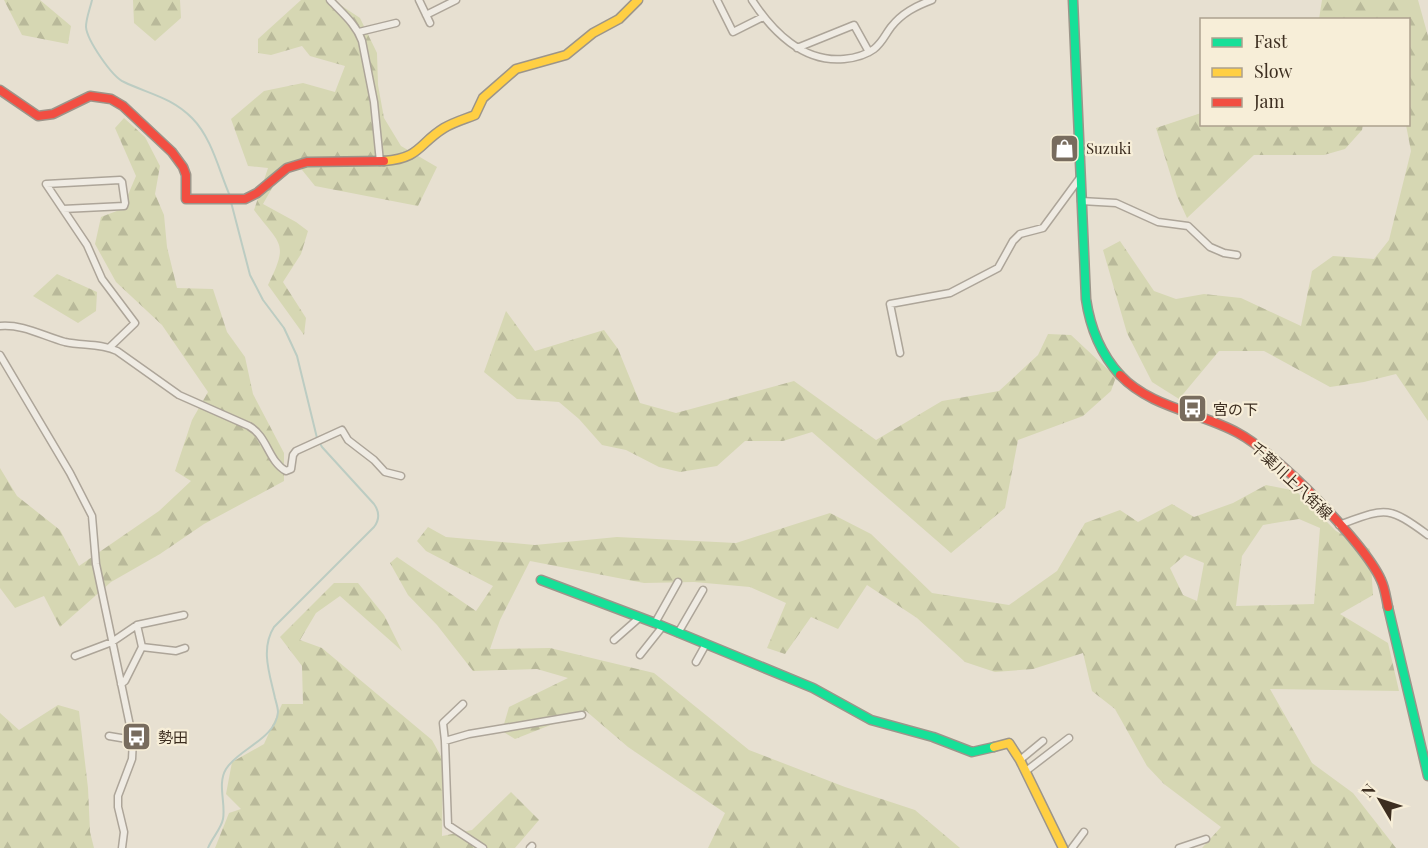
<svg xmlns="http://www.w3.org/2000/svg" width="1428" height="848" font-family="'Playfair Display','Noto Sans JP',serif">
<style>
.forest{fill:url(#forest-firs);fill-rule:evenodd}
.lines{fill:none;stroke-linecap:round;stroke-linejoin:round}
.stream{stroke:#bcccc2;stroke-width:2}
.street-casing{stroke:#ada599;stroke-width:9}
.fast-casing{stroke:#9c958a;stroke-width:11}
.slow-casing{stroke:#9c958a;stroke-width:11}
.jam-casing{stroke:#9c958a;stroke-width:11}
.street{stroke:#efebe3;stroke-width:6}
.fast{stroke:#16e098;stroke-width:8}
.slow{stroke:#ffcf43;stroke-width:8}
.jam{stroke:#f24e42;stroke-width:8}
.labels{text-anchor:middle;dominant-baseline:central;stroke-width:4.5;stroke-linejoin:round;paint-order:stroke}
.poi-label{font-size:15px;fill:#3d2e20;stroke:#f7eed8;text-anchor:start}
.street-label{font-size:15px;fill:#3d2e20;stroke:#f7eed8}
</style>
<defs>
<pattern id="forest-firs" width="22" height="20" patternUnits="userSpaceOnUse" patternTransform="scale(1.5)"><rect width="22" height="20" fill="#d6d7b3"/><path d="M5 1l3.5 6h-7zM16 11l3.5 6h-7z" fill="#b9b99a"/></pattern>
</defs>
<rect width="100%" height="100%" fill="#e7e0d1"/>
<path class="forest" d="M4,0h36l31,26 -3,18 -46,-9z
M133,0h47l1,18 -26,23 -21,-18z
M301,0h32l27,18 17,35 1,32 6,33 17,28 36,21 -19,39 -103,-20 -21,-26 -18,21 -13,23 33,18 12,9 -7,23 -18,28 23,36 -2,17 -36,-50c21,-43 13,-39 -14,-75l14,-42 -20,-2 -17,-47 33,-28 39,-8 32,9 10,-26 -35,-10 -8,-10 -31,9 -13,-2v-14z
M1322,0h96l10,36v385l-32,-47 -32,8 -34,5 -66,-36h-45l-40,48 -27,-17 -25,-49 -24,-83 17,-9 34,50 22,8 28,-5 37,4 60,28 11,-55 21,-15 41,3 15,-19 22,-89 -5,-26 2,-1v-104l-89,-1z
M1201,113l1,11h161l-1,6 -17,19 -21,6h-70l-67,63 -10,-22 -21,-68z
M124,118l21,19 15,29 -5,28 9,21 3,32 10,41 36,1 14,43 18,25 8,37 31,59v28l-80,43 -44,30 -49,28 -51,45 -16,-31 -29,12 -15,-20v-120l17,28 43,34 19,36 80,-55 32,-30 -16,-10 17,-51 16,-28 -46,-67 -46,-43 -21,-38 6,-27 21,-8 14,-33 -21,-48z
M57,274l40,18 -1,19 -18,12 -45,-27z
M506,311l29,40 69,-21 14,19 22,54 36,10 118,-32 82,59 66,-39 57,-10 39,-36 10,-21 23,1 45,42 -5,14 -28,25 -65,24 -13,68 -54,45 -139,-121 -29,9h-38l-28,25 -37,6 -21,-5 -33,-17 -24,-5 -23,-26 -20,-17 -42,-3 -33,-27z
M1266,485l30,6 40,40 34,18 3,46 -33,19 48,29 11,48 -129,-2 42,74 41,30 43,55h-194l19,-21 -57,-43 -17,-18 -32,-57 -23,-18 -9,-38 -50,16 -38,3 -30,-10 -48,-44 -50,-33 -29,44 -27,-12 -26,37 -18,-6 19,-45 -36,-16 -56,-5 -50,1 -114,-22 -30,59 -10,29 60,-1 104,25 95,77 96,37 70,23 45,38h-252l17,-35 -97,-66 -42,-36 -71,28 -13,-8 7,-24 59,-29 -31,-9 -64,2 -36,-46 -29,-30 -18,-32 7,-6 79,54 17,-25 -67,-35 -9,-10 11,-14 18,10 89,8 82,-8 119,6 94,-30 41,21 61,59 77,12 48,-34 28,-48 35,-13 18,12 34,-18 22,13 39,-14zM1299,519l21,9 -6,76 -78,2 6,-50 21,-31zM1185,555l19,8 -7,38 -14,-6 -13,-27z
M334,583h24l26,32 18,36 -62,-55 -24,17 -16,27 22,8 110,92 11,20 -1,76 30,-6 39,-38 28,28 -24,28h-300l14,-35 12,-4 -15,-15 6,-32 32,-18 18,-40h21l-1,-38 -22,-29z
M58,705l21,6 9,77 2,44 4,16h-94v-135l19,17z"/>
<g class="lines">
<path class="stream" d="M92,0c-2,9 -6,18 -6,27 1,13 26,50 38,55 25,12 47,15 68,36 20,20 27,53 38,78
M208,848c4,-10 13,-19 15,-29 3,-16 -6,-35 3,-50 12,-20 50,-30 52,-57 0,-4 -2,-10 -3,-14 -5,-23 -15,-49 -1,-71l100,-100c6,-8 5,-16 0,-23l-52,-57 -5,-9 -20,-82 -13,-28 -21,-28 -13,-25 -19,-73"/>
<defs>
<path id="street" d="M330,0c12,13 26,24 32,41l12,61 6,60
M419,0l11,23
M717,0l16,32 30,-15
M752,0c20,31 51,63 92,59 10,-1 22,-4 30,-10 8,-6 11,-14 17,-22 11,-14 25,-21 41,-27
M426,15l30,-15
M359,32l37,-9
M797,48l57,-23 15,27
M1081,201l35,2 42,19 30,4 22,21 14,6 13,2
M63,209l61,-3 1,-3 -3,-21 -2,-2 -74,4 41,61 15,34 33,44 -25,24
M0,326c23,-2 43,10 65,16 17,4 35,1 52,9l62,44 70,31c19,11 19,35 37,45l5,-2 2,-14 3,-4 46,-21 6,10 26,20 11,12 16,4
M900,353l-10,-49 60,-11 48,-25 15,-27 7,-7 23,-6 36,-49
M0,355l70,118 22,43 4,48 37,176 -1,19 -14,37v11l6,25 -2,16
M1339,525c47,-17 48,-20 89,10
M655,623l23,-41
M678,633l25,-43
M614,640l25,-22
M142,647l34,4 9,-3
M640,655l23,-29
M75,656l37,-14 25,-17 47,-10
M696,662l10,-18
M121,684l4,-3 17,-34 -5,-22
M463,704l-20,19 2,18 24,-7 113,-19
M109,736l24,4
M445,741l3,84 35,23
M1020,760l23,-19
M1026,771l43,-33
M530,848l2,-2
M1072,848l12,-16
M1179,848l27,-9"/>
<path id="fast" d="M1073,0l13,299c4,28 15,55 34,76
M541,580l114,43 158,65 58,32 62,17 39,15 22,-5
M1388,607l40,169"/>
<path id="slow" d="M384,161c37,-3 34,-17 60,-33 10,-6 21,-9 31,-13l8,-17 33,-29 50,-14 27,-22 26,-14 19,-19
M994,747l15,-4 11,17 43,88"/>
<path id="jam" d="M0,90l38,26 15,-2 37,-18 21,3 12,7 49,46 11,15 3,8v24h59l12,-6 30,-25 20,-6 77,-1
M1120,375c31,33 80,37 118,58 38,20 126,109 143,147 4,8 5,18 7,27"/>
</defs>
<use href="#street" class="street-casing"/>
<use href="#fast" class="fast-casing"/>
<use href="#slow" class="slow-casing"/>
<use href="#jam" class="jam-casing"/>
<use href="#street" class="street"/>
<use href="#fast" class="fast"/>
<use href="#slow" class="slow"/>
<use href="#jam" class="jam"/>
</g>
<defs>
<symbol id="shop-square" viewBox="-11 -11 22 22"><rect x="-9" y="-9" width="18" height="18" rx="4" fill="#786c5e" stroke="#f7eed8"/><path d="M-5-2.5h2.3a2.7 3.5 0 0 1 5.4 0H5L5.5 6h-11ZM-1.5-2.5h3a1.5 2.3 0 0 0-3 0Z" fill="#fff"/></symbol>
<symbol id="bus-square" viewBox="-11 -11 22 22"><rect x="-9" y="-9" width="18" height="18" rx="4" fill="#786c5e" stroke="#f7eed8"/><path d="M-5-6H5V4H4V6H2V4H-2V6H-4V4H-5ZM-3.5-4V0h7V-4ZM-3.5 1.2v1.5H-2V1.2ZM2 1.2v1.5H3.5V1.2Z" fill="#fff"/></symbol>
</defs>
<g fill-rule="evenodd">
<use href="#shop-square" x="1048" y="132" width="33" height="33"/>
<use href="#bus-square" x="1176" y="392" width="33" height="33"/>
<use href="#bus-square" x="120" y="720" width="33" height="33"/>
</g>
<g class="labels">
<g class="poi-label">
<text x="1086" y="148">Suzuki</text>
<text x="1213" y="409">宮の下</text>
<text x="158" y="737">勢田</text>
</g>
<g class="street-label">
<text transform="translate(1292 480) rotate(43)">千葉川上八街線</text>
</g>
</g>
<rect x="1200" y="18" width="210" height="108" fill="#f7eed8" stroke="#ada18e" stroke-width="1.5"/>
<rect x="1212" y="38" width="30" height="9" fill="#16e098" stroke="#ada18e" stroke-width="1.5"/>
<text x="1254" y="48" font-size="18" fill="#3d2e20">Fast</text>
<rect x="1212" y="68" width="30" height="9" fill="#ffcf43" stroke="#ada18e" stroke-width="1.5"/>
<text x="1254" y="78" font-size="18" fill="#3d2e20">Slow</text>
<rect x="1212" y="98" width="30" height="9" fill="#f24e42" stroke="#ada18e" stroke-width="1.5"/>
<text x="1254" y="108" font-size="18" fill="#3d2e20">Jam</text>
<g transform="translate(1380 800) rotate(309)" stroke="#f7eed8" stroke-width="4.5" paint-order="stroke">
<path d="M0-4.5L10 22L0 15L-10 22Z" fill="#3d2e20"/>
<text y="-9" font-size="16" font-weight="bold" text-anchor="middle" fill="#3d2e20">N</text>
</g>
</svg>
